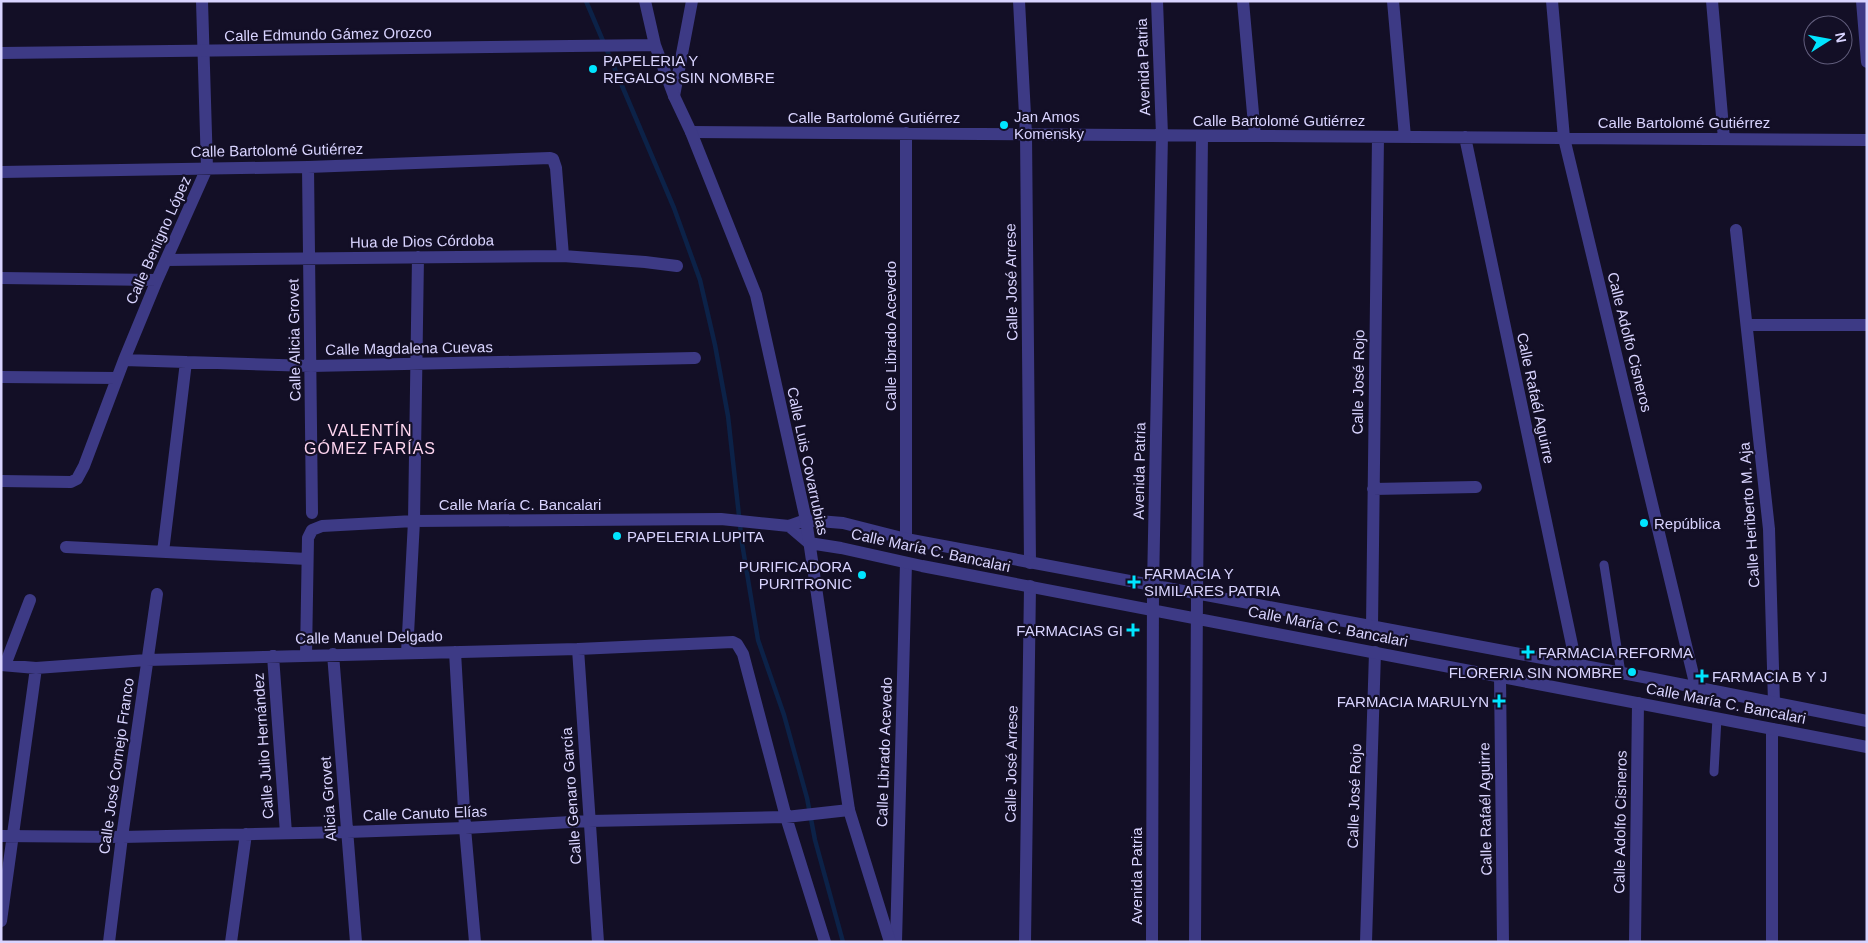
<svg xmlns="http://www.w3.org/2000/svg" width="1868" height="943" font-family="Arial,sans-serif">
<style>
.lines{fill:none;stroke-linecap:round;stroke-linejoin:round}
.stream{stroke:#0c2248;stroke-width:4.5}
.service{stroke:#3d3a85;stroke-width:9}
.minor{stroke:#3d3a85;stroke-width:12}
.tertiary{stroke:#3d3a85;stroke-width:12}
.poi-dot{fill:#00e5ff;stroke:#130f26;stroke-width:2}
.labels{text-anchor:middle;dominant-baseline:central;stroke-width:4.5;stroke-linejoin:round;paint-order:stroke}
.street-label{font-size:15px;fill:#d9d4ff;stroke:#130f26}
.poi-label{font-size:15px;fill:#d9d4ff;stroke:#130f26;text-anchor:start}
.neighbourhood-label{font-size:16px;letter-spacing:1px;fill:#ffd6f0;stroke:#130f26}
</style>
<rect width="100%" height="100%" fill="#130f26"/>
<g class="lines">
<path class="stream" d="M586,1l88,207 26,72 15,65 13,71 14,127 16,97 26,75 23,83 8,42 28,102"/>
<path class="service" d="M1604,565l17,108
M1714,772l3,-54"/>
<path class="minor" d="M1019,1l7,133 4,429
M1243,1l12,135
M1393,1l12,136
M1552,1l12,137 132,549
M1712,1l12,138
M1862,1l5,61
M674,96l18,-95
M691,132l1176,8
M1465,137l111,527
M308,167l4,346
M1,172l307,-5 242,-9 3,1 3,9 7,88
M1736,230l33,299 5,174
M166,260l397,-4 82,6 32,4
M1,278l156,2
M1747,325h120
M124,360l187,6 384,-8
M1,377l116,1
M1,481l70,1 6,-3 7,-13 40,-106 33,-80 50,-112 -5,-167
M1373,489l103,-2
M789,526l20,17
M906,539v-406
M66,547l241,12
M163,552l23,-190
M1153,586l9,-451 -5,-134
M1197,594l5,-458
M1372,627l6,-490
M578,649l20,293
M455,652l10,176 10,114
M407,653l7,-132 4,-264
M333,654l23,288
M306,655l2,-117 4,-8 10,-4 92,-5 307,-2 68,7 17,-6
M273,656l13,177
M1,665l35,3 111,-8 431,-11 155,-7 4,2 6,10 43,163 39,125
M5,665l25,-65
M1500,676l3,266
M1772,729v213
M1,836l121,1 225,-5 118,-4 124,-7 197,-4 63,-7
M1,921l35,-253
M109,942l13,-105 35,-243
M231,942l15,-108
M896,942l10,-379
M1025,942l5,-356
M1366,942l9,-290
M1635,942l3,-239"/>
<path class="tertiary" d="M645,1l10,44 19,51 17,36 65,163 50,225 43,290 41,132
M1,53l654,-8
M806,520l37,3 63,16 748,140 213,42
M809,543l32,5 81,18 945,181
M1152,942l1,-356
M1195,942l2,-348"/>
</g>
<g class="poi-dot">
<circle cx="593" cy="69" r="5"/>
<circle cx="1004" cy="125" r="5"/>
<circle cx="1644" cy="523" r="5"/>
<circle cx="617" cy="536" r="5"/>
<circle cx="862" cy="575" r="5"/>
<path d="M1131.5 574.5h5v5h5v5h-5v5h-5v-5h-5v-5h5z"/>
<path d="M1130.5 622.5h5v5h5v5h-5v5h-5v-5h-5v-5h5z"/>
<path d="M1525.5 644.5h5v5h5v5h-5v5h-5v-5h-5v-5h5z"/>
<circle cx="1632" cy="672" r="5"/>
<path d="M1699.5 668.5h5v5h5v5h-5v5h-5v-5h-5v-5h5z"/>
<path d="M1496.5 693.5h5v5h5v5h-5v5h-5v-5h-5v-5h5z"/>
</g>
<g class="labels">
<g class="street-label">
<text transform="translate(328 34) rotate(-1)">Calle Edmundo Gámez Orozco</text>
<text transform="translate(1143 67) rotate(-92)">Avenida Patria</text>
<text x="874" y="117">Calle Bartolomé Gutiérrez</text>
<text x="1279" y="120">Calle Bartolomé Gutiérrez</text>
<text x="1684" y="122">Calle Bartolomé Gutiérrez</text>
<text transform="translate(277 150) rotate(-1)">Calle Bartolomé Gutiérrez</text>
<text transform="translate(158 240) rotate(-66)">Calle Benigno López</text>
<text transform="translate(422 241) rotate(-1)">Hua de Dios Córdoba</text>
<text transform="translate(1011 282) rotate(-91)">Calle José Arrese</text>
<text transform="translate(890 336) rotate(-90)">Calle Librado Acevedo</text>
<text transform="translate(294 340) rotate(-91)">Calle Alicia Grovet</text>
<text transform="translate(1630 342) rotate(76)">Calle Adolfo Cisneros</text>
<text transform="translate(409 348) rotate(-1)">Calle Magdalena Cuevas</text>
<text transform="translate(1358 382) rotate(-89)">Calle José Rojo</text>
<text transform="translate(1536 398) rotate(78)">Calle Rafaél Aguirre</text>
<text transform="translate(808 461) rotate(78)">Calle Luis Covarrubias</text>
<text transform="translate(1139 471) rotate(-89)">Avenida Patria</text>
<text x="520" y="504">Calle María C. Bancalari</text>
<text transform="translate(1749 515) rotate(-94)">Calle Heriberto M. Aja</text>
<text transform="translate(931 550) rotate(12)">Calle María C. Bancalari</text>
<text transform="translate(1328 626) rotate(11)">Calle María C. Bancalari</text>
<text transform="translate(369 637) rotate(-1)">Calle Manuel Delgado</text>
<text transform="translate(1726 703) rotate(11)">Calle María C. Bancalari</text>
<text transform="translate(263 746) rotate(-94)">Calle Julio Hernández</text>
<text transform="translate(884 752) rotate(-88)">Calle Librado Acevedo</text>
<text transform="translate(1011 764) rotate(-89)">Calle José Arrese</text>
<text transform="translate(116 766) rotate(-82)">Calle José Cornejo Franco</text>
<text transform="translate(571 796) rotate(-94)">Calle Genaro García</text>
<text transform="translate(1354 796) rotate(-88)">Calle José Rojo</text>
<text transform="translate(328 799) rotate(-94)">Alicia Grovet</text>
<text transform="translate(1485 809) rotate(-91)">Calle Rafaél Aguirre</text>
<text transform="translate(425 813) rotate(-2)">Calle Canuto Elías</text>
<text transform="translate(1620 822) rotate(-89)">Calle Adolfo Cisneros</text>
<text transform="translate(1136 876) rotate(-90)">Avenida Patria</text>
</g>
<g class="poi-label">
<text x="603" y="60">PAPELERIA Y<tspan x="603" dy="17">REGALOS SIN NOMBRE</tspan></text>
<text x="1014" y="116">Jan Amos<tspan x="1014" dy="17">Komensky</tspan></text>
<text x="1654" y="523">República</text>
<text x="627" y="536">PAPELERIA LUPITA</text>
<text x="852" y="566" text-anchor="end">PURIFICADORA<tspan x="852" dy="17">PURITRONIC</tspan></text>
<text x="1144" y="573">FARMACIA Y<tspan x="1144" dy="17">SIMILARES PATRIA</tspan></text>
<text x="1123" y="630" text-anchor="end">FARMACIAS GI</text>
<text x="1538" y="652">FARMACIA REFORMA</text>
<text x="1622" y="672" text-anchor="end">FLORERIA SIN NOMBRE</text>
<text x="1712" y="676">FARMACIA B Y J</text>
<text x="1489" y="701" text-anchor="end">FARMACIA MARULYN</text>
</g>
<g class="neighbourhood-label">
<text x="370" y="430">VALENTÍN<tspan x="370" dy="18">GÓMEZ FARÍAS</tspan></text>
</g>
</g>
<rect width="1868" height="943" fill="none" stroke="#d9d4ff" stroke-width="5"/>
<g transform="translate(1828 40) rotate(79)"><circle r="24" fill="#130f26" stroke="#625e7d"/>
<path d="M0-4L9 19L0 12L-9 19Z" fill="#00e5ff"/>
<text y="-8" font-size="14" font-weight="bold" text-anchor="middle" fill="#d9d4ff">N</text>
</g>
</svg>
